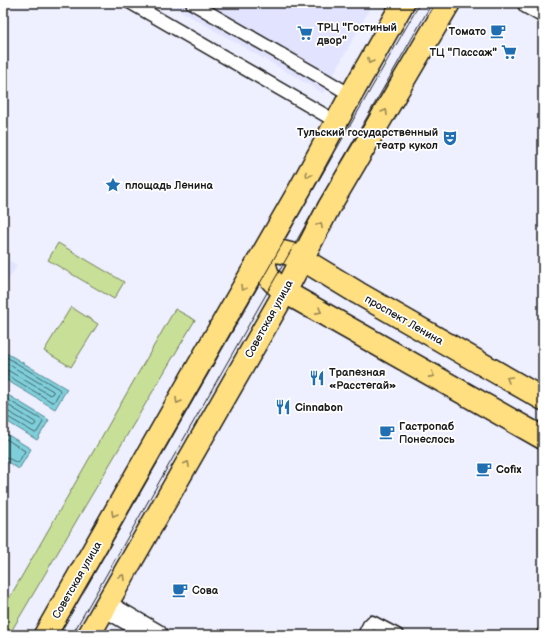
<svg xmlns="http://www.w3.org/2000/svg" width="546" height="638" font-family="'Balsamiq Sans',sans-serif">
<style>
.built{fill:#e2e4ff}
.green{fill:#c7df96;stroke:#727e59}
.water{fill:#7fcfdb;stroke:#57878f}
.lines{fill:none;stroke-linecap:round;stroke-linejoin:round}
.shore{stroke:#446468;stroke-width:1}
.service-casing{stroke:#1c1c1c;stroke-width:15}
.minor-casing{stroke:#1c1c1c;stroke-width:25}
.primary-casing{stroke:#1c1c1c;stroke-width:25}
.service{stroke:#fff;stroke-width:12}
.minor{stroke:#fff;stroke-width:22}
.primary{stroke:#ffdf80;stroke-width:22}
.tram{stroke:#1c1c1c;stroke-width:1}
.oneway{stroke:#998753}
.labels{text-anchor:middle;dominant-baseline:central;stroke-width:3.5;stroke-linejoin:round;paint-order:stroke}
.poi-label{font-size:11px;font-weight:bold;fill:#1c1c1c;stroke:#fff;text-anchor:start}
.street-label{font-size:11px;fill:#1c1c1c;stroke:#fff}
</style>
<rect width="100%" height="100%" fill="#eeefff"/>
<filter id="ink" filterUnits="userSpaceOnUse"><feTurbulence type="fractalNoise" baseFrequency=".025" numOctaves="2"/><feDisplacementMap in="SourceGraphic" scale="8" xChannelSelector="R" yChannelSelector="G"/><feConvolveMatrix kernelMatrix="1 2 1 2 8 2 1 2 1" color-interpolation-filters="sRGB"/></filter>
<g filter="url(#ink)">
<path class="built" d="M167,3h206l-50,90z
M3,257l14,8 -14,25z"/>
<path class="green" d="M58,243l66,39 -10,17 -66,-39z
M71,307l27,17 -27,43 -27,-16z
M175,309l20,11 -186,315h-6v-26z"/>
<path class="water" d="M3,351l64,38 -12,20 -52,-31z
M3,392l46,28 -12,20 -34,-21z
M3,432l28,17 -12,20 -16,-10z"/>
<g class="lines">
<path class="shore" d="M3,355l56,34 1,2 -6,11h-2l-45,-27h-4
M3,361l50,30v2l-3,2 -41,-24 -6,-1
M3,397l39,23 1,2 -6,10 -2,1 -29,-17h-3
M3,402l32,20 1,2 -3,2 -24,-14 -6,-1
M3,437l22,14 -7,12 -15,-7"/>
<defs>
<path id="service" d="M131,3l206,119
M192,3l132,76 27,16
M364,635l5,-10 3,-3 25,13
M543,635v-1"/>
<path id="minor" d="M529,3l14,8
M106,606l50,29"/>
<path id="primary" d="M263,254c3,21 5,25 22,38l258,146
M263,254l15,-3 12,3 12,5 56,34 185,106
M45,635l183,-321 72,-125 51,-94 52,-92
M89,635l196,-343 44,-85 120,-204"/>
</defs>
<use href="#service" class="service-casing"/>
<use href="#minor" class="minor-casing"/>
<use href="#primary" class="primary-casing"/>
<use href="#service" class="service"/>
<use href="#minor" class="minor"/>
<use href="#primary" class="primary"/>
<path class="tram" d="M59,635l361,-632
M72,635l360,-632"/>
</g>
<defs><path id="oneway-chevron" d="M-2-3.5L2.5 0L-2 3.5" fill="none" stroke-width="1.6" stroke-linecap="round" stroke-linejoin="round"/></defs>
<g class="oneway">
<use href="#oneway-chevron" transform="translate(370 61) rotate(120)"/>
<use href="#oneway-chevron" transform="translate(385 112) rotate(-60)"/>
<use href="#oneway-chevron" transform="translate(308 175) rotate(118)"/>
<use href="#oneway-chevron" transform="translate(320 225) rotate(-62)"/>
<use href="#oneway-chevron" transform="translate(243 288) rotate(121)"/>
<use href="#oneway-chevron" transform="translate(319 311) rotate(29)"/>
<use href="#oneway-chevron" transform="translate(432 375) rotate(29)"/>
<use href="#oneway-chevron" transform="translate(509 379) rotate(-150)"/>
<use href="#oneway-chevron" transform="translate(178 401) rotate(120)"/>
<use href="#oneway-chevron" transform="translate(187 464) rotate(-60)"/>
<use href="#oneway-chevron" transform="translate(114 514) rotate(120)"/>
<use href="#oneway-chevron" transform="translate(122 577) rotate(-60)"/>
</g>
</g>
<defs>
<symbol id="cafe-bare" viewBox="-9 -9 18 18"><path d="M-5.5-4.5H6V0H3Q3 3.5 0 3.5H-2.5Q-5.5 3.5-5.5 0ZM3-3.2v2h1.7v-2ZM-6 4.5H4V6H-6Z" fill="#1f6fb2" stroke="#fff" stroke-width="2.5" paint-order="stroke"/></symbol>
<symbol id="supermarket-bare" viewBox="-9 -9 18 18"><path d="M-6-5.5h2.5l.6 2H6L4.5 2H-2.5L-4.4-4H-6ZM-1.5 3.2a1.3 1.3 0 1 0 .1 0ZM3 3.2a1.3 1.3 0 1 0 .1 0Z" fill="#1f6fb2" stroke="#fff" stroke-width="2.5" paint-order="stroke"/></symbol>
<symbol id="theatre-bare" viewBox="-9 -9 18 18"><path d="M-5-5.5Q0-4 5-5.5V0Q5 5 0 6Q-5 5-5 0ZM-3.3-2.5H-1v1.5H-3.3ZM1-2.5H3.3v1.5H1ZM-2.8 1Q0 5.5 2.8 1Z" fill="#1f6fb2" stroke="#fff" stroke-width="2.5" paint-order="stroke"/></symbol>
<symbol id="sight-bare" viewBox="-9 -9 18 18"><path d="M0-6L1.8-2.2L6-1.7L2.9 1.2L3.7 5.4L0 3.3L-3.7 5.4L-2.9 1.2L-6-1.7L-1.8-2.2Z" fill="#1f6fb2" stroke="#fff" stroke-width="2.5" paint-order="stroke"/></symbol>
<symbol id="restaurant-bare" viewBox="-9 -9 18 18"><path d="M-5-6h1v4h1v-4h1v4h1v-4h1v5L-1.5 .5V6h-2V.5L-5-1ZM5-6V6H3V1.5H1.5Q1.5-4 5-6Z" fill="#1f6fb2" stroke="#fff" stroke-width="2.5" paint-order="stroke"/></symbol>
</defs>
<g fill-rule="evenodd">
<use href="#cafe-bare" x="487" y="20" width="22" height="22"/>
<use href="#supermarket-bare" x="294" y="22" width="22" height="22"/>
<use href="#supermarket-bare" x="498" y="41" width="22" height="22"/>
<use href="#theatre-bare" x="439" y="127" width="22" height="22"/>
<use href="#sight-bare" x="102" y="174" width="22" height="22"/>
<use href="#restaurant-bare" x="306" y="367" width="22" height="22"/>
<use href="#restaurant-bare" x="272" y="396" width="22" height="22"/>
<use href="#cafe-bare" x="376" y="421" width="22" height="22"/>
<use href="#cafe-bare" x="473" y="458" width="22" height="22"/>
<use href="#cafe-bare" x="169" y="579" width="22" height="22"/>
</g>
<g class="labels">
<g class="poi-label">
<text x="317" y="27">ТРЦ "Гостиный<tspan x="317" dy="13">двор"</tspan></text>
<text x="486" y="31" text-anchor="end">Томато</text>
<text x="497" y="52" text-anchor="end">ТЦ "Пассаж"</text>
<text x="438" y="132" text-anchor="end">Тульский государственный<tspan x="438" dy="13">театр кукол</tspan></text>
<text x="125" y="185">площадь Ленина</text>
<text x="329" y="372">Трапезная<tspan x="329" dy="13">«Расстегай»</tspan></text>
<text x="295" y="407">Cinnabon</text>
<text x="399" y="426">Гастропаб<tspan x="399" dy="13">Понеслось</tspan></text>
<text x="496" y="469">Cofix</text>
<text x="192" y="590">Сова</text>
</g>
<g class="street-label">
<text transform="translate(269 319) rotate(-61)">Советская улица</text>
<text transform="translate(404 320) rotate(30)">проспект Ленина</text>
<text transform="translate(77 580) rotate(-60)">Советская улица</text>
</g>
</g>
<rect width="546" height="638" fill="none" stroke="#fff" stroke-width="16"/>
<rect x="8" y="8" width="530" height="622" fill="none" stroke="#1c1c1c" stroke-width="1.5" filter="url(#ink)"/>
</svg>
